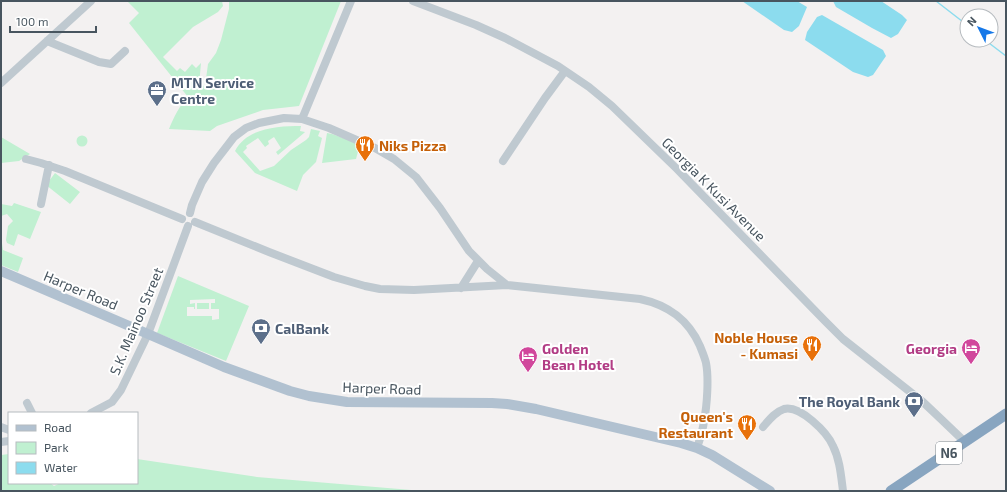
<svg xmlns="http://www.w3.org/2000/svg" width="1007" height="492" font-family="'Exo 2',sans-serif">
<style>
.green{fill:#c0f0d1;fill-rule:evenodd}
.water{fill:#8cdcee}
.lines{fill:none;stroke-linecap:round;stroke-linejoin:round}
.stream{stroke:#8cdcee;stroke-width:1.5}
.minor{stroke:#bfc9d0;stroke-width:8}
.major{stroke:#b1c1d0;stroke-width:10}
.highway{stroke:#88a5c0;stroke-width:11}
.labels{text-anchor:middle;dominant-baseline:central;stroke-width:4;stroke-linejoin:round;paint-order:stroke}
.shield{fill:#fff;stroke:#7f888f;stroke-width:1}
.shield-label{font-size:13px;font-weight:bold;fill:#48555f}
.service-label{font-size:14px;font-weight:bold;fill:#4e5e75;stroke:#fff;text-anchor:start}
.food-label{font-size:14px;font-weight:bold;fill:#c56008;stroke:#fff;text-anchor:end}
.street-label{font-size:14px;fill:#48555f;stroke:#fff}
.hotel-label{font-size:14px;font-weight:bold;fill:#b23c85;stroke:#fff;text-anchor:start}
</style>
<rect width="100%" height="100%" fill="#f3f1f1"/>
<path class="green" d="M127,1h95l1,5 -5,6 -25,15 -30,30 14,14 3,-3 5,4 7,-8 4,4 5,-5 -2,22 6,1 3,-22 8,-11 5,-13 8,-31v-8h112l-42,105 -36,4 -46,16 -7,5 -41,-2c5,-12 10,-23 19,-32l-59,-74 10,-10z
M301,126l-1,5 5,1 -1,1 -26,22 -2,-3 5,-4 -7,-11 -6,4 1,3 -4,3 -7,-9 -12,8 1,2 -4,4 17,19 14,-5 17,-16 15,-10 3,-3 2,-8 9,2 -2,5 4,2 -6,24 -13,13 -6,16 -42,-18 -20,-22c12,-23 42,-25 66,-25z
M327,133l5,1 28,10 -4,15 -34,4z
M76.5 141a5.5 5.5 0 1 1 11 0a5.5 5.5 0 1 1-11 0Z
M1,137l29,17 -11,7 -18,2z
M55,173l25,19 -10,12 -24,-19z
M14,203l27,9 -11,27 -12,-5 -4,12 -7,-3 -1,-3 2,-14 5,-5 -6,-7 -6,2v-12l11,2z
M1,243h1l1,7 20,8 -5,14 -17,-7z
M178,276l71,30 -23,55 -69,-28zM215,299v4h-4v6h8v10l-7,1v-4h-25v-9h7v2h1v-6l-5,1v-4z
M197,303h12v6h-12z
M9,454v29h41l4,3 7,-3h76v-24l120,18 166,14h-422v-36z"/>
<path class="water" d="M742,1h55l10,6 -8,19 -7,6 -8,-2z
M833,1h48l21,14 5,5 -9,14 -7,4 -19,-10 -36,-21z
M822,15l61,35 3,6 -13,19 -5,2 -15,-5 -48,-32 2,-8 10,-15z"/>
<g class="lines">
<path class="stream" d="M936,1l31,24
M985,40l21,16"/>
<path class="minor" d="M413,1l63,24 29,13 53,28 31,21 23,19 65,63 148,152 18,18 80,63 19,18 23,22
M47,41l52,21 12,2 14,-13
M1,83l90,-82
M302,119l49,-118
M26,159l15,4 24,8 117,48
M503,161l42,-63 20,-27
M41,204l8,-39
M190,213l2,-8 10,-23 12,-19 20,-26 12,-9 13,-5 25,-5 18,1 27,9 46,20 19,11 22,18 24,31 29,43 18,18 20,16
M195,222l74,30 65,25 31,9 15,3 34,1 93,-5 133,14c28,6 48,20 60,47 2,5 5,12 6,17 3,15 1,43 -2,58 -1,9 -4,18 -7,27
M461,288l17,-27
M27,403l5,10
M91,413l21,-11 9,-12 27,-56 40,-108
M1,427l8,3
M763,427c6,-7 12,-15 21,-18 16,-4 43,23 49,37 7,14 8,30 10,45
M1,442l8,-1"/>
<path class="major" d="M1,271l147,63 76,33 66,24 19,5 38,6 145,1 15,1 29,5 145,34 16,5 15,7 58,36"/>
<path class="highway" d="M891,491l115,-77"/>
</g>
<defs>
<symbol id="office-pin" viewBox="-11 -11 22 30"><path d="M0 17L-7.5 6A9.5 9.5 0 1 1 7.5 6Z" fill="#5c6f8a" stroke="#fff"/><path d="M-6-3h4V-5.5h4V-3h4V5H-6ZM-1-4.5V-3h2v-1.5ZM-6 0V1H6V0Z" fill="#fff"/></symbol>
<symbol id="restaurant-pin" viewBox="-11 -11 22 30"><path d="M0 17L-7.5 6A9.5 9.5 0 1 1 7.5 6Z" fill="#e8710a" stroke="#fff"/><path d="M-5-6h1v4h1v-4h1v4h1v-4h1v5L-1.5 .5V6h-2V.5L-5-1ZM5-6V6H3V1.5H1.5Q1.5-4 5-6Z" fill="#fff"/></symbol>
<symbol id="bank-pin" viewBox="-11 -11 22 30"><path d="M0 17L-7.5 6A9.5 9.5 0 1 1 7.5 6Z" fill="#5c6f8a" stroke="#fff"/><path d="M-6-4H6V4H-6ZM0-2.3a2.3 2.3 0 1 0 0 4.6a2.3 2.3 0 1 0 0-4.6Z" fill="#fff"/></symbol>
<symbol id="hotel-pin" viewBox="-11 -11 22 30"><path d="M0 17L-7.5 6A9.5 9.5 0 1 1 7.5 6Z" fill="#d1479c" stroke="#fff"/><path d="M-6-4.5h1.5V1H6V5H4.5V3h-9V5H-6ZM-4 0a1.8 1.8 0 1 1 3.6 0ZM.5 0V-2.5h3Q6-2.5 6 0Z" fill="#fff"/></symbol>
</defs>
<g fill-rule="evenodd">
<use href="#office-pin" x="146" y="79" width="22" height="30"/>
<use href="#restaurant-pin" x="354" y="134" width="22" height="30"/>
<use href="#bank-pin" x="250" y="317" width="22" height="30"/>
<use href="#restaurant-pin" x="801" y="334" width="22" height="30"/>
<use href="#hotel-pin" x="960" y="337" width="22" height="30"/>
<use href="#hotel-pin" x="517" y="345" width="22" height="30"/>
<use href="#bank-pin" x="903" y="390" width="22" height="30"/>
<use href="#restaurant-pin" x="736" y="413" width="22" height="30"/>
</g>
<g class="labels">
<rect class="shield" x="936" y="442" width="26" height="22" rx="3"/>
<g class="shield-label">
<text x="949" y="453">N6</text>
</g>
<g class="service-label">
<text x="171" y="82">MTN Service<tspan x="171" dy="16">Centre</tspan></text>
<text x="275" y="328">CalBank</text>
<text x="900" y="401" text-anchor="end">The Royal Bank</text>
</g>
<g class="food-label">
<text x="379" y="145" text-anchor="start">Niks Pizza</text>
<text x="798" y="337">Noble House<tspan x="798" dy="16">- Kumasi</tspan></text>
<text x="733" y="416">Queen's<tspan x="733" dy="16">Restaurant</tspan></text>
</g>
<g class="street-label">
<text transform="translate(714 189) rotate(45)">Georgia K Kusi Avenue</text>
<text transform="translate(81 290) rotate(23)">Harper Road</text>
<text transform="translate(136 321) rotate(-67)">S.K. Mainoo Street</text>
<text transform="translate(382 388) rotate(2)">Harper Road</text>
</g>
<g class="hotel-label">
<text x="542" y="348">Golden<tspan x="542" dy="16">Bean Hotel</tspan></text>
<text x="957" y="348" text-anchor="end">Georgia</text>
</g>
</g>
<rect width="1007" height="492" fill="none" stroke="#48555f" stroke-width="4"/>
<rect x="8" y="412" width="130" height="72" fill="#ffffff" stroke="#b6bbbf"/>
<rect x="16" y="425" width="20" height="6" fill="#b1c1d0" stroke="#b6bbbf"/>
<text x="44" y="432" font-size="12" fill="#48555f">Road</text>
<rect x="16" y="442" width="20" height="12" fill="#c0f0d1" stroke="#b6bbbf"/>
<text x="44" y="452" font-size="12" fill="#48555f">Park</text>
<rect x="16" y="462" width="20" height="12" fill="#8cdcee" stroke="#b6bbbf"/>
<text x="44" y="472" font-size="12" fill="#48555f">Water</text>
<g transform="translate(979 28) rotate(312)"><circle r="19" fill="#ffffff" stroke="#b6bbbf"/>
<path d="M0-3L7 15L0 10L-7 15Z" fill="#1678e8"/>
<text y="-6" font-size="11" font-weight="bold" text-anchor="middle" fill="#48555f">N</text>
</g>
<path d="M10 26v6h86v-6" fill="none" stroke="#48555f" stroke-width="2"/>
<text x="16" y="26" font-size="12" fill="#48555f" stroke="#ffffff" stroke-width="3" paint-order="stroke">100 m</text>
</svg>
